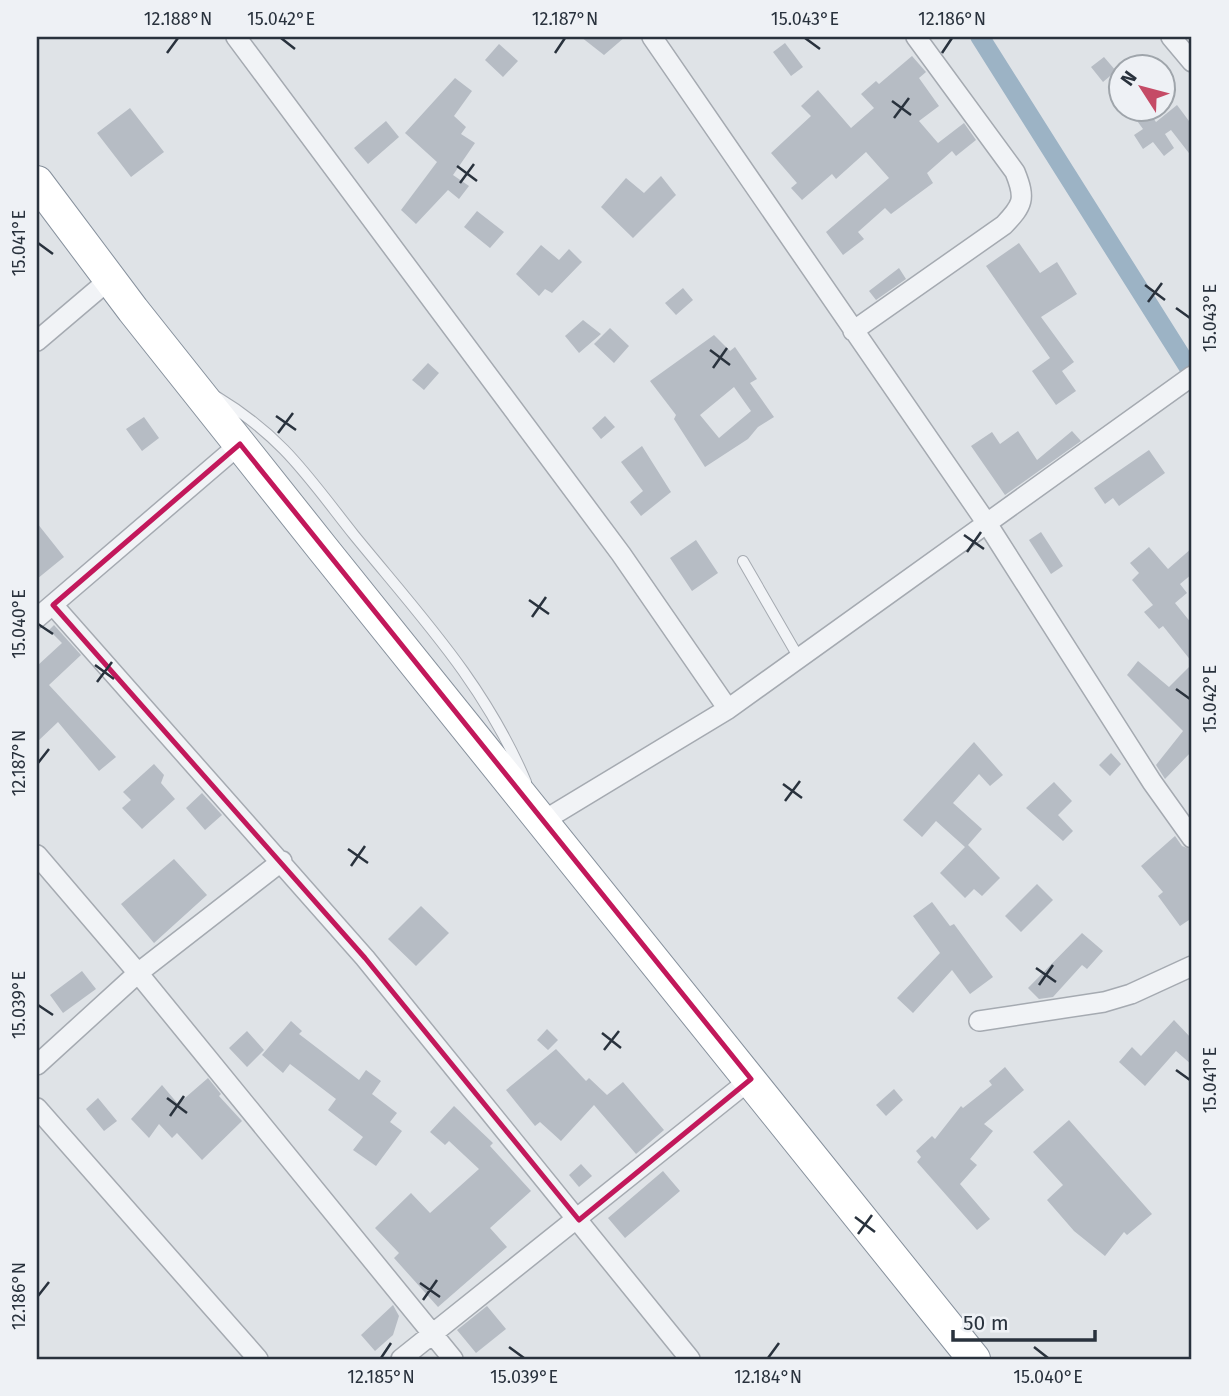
<svg xmlns="http://www.w3.org/2000/svg" width="1229" height="1396" font-family="'Fira Sans',sans-serif">
<style>
.lines{fill:none;stroke-linecap:round;stroke-linejoin:round}
.canal{stroke:#9cb3c5;stroke-width:19}
.building{fill:#b6bcc4;fill-rule:evenodd}
.service-casing{stroke:#a5aab1;stroke-width:12}
.minor-casing{stroke:#a5aab1;stroke-width:22}
.trunk-casing{stroke:#87919d;stroke-width:34}
.service{stroke:#f1f3f6;stroke-width:10}
.minor{stroke:#f1f3f6;stroke-width:19}
.trunk{stroke:#fff;stroke-width:32}
.marked{fill:none;stroke:#c2185b;stroke-width:5;stroke-linejoin:round}
.ticks{fill:none;stroke:#29323d;stroke-width:2.5}
.neatline{fill:none;stroke:#29323d;stroke-width:2.5}
.ticks-label{font-size:18px;text-anchor:middle;fill:#29323d}
</style>
<rect width="100%" height="100%" fill="#dfe3e7"/>
<g class="lines">
<path class="canal" d="M980,37l212,336"/>
</g>
<path class="building" d="M581,37h44l-21,18z
M785,43l18,24 -12,9 -18,-24z
M499,44l19,17 -15,16 -18,-17z
M912,56l14,16 -7,6 20,28 -20,15 19,22 26,-20 12,17 -20,16 -4,-5 -25,22 6,10 -42,31 -6,-6 -27,24 6,7 -21,16 -17,-23 63,-54 -23,-26 -30,27 -4,-5 -30,26 -11,-12 6,-5 -26,-30 40,-37 -10,-10 17,-16 33,38 23,-20 -13,-14 15,-13 3,3z
M1104,57l12,14 -13,11 -12,-15z
M455,78l17,13 -18,25 12,11 -5,7 14,9 -22,32 16,11 -10,13 -11,-9 -32,34 -15,-14 36,-48 -32,-29z
M1177,105l15,20v32l-21,-27 -6,4 9,14 -10,8 -11,-14 -10,7 -9,-14 9,-6 -11,-15 14,-6 10,14z
M130,108l34,44 -33,25 -34,-44z
M386,121l13,16 -31,27 -14,-16z
M661,176l15,19 -43,43 -32,-31 25,-29 18,15z
M477,211l27,21 -14,16 -26,-21z
M1019,243l21,30 17,-11 20,32 -36,23 33,45 -12,9 14,20 -20,14 -24,-34 18,-13 -64,-92z
M541,245l18,15 10,-11 13,13 -30,31 -7,-4 -6,7 -23,-22z
M899,268l7,11 -30,21 -7,-9z
M683,288l10,12 -17,15 -11,-12z
M583,320l18,14 -22,19 -14,-17z
M610,328l19,18 -15,17 -20,-19z
M714,335l16,16 5,-4 22,32 -7,4 24,34 -16,10 -10,12 -43,28 -31,-48 2,-4 -26,-34zM734,387l17,24 -32,27 -19,-23z
M428,363l11,10 -15,17 -12,-10z
M605,416l10,11 -14,12 -9,-11z
M144,417l15,21 -17,13 -16,-22z
M1018,431l19,29 35,-29 9,10 -76,54 -34,-49 21,-14 8,12z
M642,446l29,46 -30,24 -11,-14 13,-11 -22,-29z
M1149,450l16,23 -46,33 -6,-8 -8,6 -11,-16z
M37,523l27,34 -27,22z
M1041,532l22,34 -12,8 -22,-34z
M696,540l22,33 -26,18 -22,-33z
M1149,547l19,22 24,-21v26l-12,10 7,9 -12,10 17,21v38l-29,-36 -4,3 -15,-17 9,-7 -21,-25 7,-7 -9,-10z
M54,625l27,30 -32,30 67,72 -17,14 -41,-49 -21,20v-76l25,-23 -13,-13z
M1138,661l31,26 23,-23v87l-27,28 -9,-14 27,-34 -56,-56z
M974,742l29,33 -13,11 -11,-12 -26,29 29,26 -14,16 32,33 -18,18 -8,-7 -9,9 -25,-25 25,-26 -29,-26 -14,16 -19,-17z
M1111,753l10,11 -11,12 -11,-11z
M154,764l10,11 -3,8 14,16 -33,30 -20,-21 9,-8 -8,-8z
M1054,782l18,19 -14,14 15,16 -10,10 -37,-33z
M202,793l20,22 -17,15 -19,-22z
M1175,836l7,10 10,4v68l-12,8 -22,-30 5,-4 -22,-26z
M174,859l33,36 -53,48 -33,-39z
M1037,884l16,16 -32,32 -16,-16z
M932,902l18,24 4,-2 39,53 -23,17 -18,-24 -39,43 -16,-15 43,-45 -27,-37z
M421,906l28,27 -33,33 -28,-27z
M1082,933l21,18 -16,18 -5,-4 -29,32 -14,2 -11,-11z
M82,971l14,18 -33,24 -13,-18z
M1174,1020l18,19v26l-16,-14 -31,35 -26,-24 13,-15 9,9z
M291,1021l11,10 -3,3 60,46 7,-10 15,11 -9,13 25,19 -7,9 12,9 -26,35 -23,-16 10,-13 -35,-27 8,-11 -46,-35 -7,9 -21,-18z
M547,1029l11,11 -10,10 -11,-10z
M247,1031l17,19 -17,17 -18,-19z
M556,1049l30,32 3,-3 18,17 16,-13 41,48 -28,24 -42,-49 -33,36 -21,-19 -5,4 -29,-36z
M1005,1067l19,23 -40,34 9,7 -23,28 7,6 -17,19 30,35 -13,11 -60,-68 4,-5 -5,-6 16,-15 3,3 26,-33 2,2 29,-23 -3,-4z
M208,1078l13,16 -2,2 23,25 -40,39 -25,-27 -5,5 -13,-14 -10,14 -18,-19 31,-34 16,19z
M894,1089l9,11 -17,16 -10,-11z
M98,1098l19,23 -13,10 -18,-22z
M454,1106l39,37 -3,3 41,45 -41,37 17,19 -69,60 -44,-49 5,-5 -24,-25 36,-35 19,20 49,-44 -30,-28 -4,4 -15,-13z
M1069,1120l83,94 -25,21 -3,-3 -19,24 -31,-25 -27,-31 16,-15 -30,-33z
M581,1164l11,12 -13,11 -10,-12z
M663,1171l17,20 -55,47 -17,-20z
M393,1305l6,11 -6,19 -18,16 -14,-16z
M487,1306l19,23 -30,24 -19,-23z"/>
<g class="lines">
<defs>
<path id="service" d="M217,397c66,40 91,80 137,138 67,82 130,148 172,247
M743,561l56,97"/>
<path id="minor" d="M236,37l385,517 107,155
M652,37l336,488 164,257 40,56
M1171,37l21,25
M853,331l151,-106c19,-20 22,-26 11,-53l-99,-135
M37,341l73,-62
M53,605l312,353 325,401
M37,618l203,-174
M543,821l185,-112 464,-333
M37,855l101,118 315,386
M979,1021l125,-19 27,-8 61,-28
M37,1065l101,-92 144,-112
M37,1108l221,251
M401,1359l350,-280"/>
<path id="trunk" d="M37,182l96,128 190,239 651,810"/>
</defs>
<use href="#service" class="service-casing"/>
<use href="#minor" class="minor-casing"/>
<use href="#trunk" class="trunk-casing"/>
<use href="#service" class="service"/>
<use href="#minor" class="minor"/>
<use href="#trunk" class="trunk"/>
</g>
<path class="marked" d="M240,444l511,635 -172,141 -214,-262 -312,-353z"/>
<path class="ticks" d="M281,38l14,11M805,38l15,11M167,53l11,-15M555,53l10,-15M942,53l10,-15M892,101l19,14M894,118l15,-20M457,166l20,15M460,183l14,-19M38,243l15,11M1145,285l20,15M1148,302l14,-19M1176,308l14,10M710,350l20,15M713,368l14,-20M276,416l20,14M278,433l15,-20M964,535l20,14M967,552l14,-20M529,600l20,14M532,617l14,-20M38,624l15,10M95,665l19,14M97,682l15,-20M1176,689l14,10M38,763l11,-14M783,784l19,14M785,801l15,-20M348,849l20,14M351,866l14,-20M1036,968l20,14M1039,985l14,-20M38,1005l15,10M602,1033l19,15M604,1050l15,-19M1176,1070l14,10M167,1098l20,15M170,1116l14,-20M855,1217l20,15M858,1234l14,-19M420,1283l20,14M38,1296l11,-14M423,1300l14,-20M509,1347l15,11M1034,1347l14,11M381,1358l10,-15M768,1358l11,-15"/>
<rect width="1229" height="1396" fill="none" stroke="#eef1f5" stroke-width="77"/>
<g transform="translate(1142 88) rotate(306)"><circle r="33" fill="#eef1f5" stroke="#9fa5ab" stroke-width="2"/>
<path d="M0-5L12 26L0 18L-12 26Z" fill="#c54b66"/>
<text y="-10" font-size="19" font-weight="bold" text-anchor="middle" fill="#29323d">N</text>
</g>
<path d="M953 1330v10h142v-10" fill="none" stroke="#29323d" stroke-width="3.5"/>
<text x="963" y="1330" font-size="21" fill="#29323d" stroke="#eef1f5" stroke-width="5" paint-order="stroke">50 m</text>
<rect x="38" y="38" width="1152" height="1320" class="neatline"/>
<g class="ticks-label">
<text x="178" y="25">12.188°N</text>
<text x="281" y="25">15.042°E</text>
<text x="565" y="25">12.187°N</text>
<text x="805" y="25">15.043°E</text>
<text x="952" y="25">12.186°N</text>
<text transform="translate(19 243) rotate(-90)" y="6">15.041°E</text>
<text transform="translate(1210 318) rotate(-90)" y="6">15.043°E</text>
<text transform="translate(19 624) rotate(-90)" y="6">15.040°E</text>
<text transform="translate(1210 699) rotate(-90)" y="6">15.042°E</text>
<text transform="translate(19 763) rotate(-90)" y="6">12.187°N</text>
<text transform="translate(19 1005) rotate(-90)" y="6">15.039°E</text>
<text transform="translate(1210 1080) rotate(-90)" y="6">15.041°E</text>
<text transform="translate(19 1296) rotate(-90)" y="6">12.186°N</text>
<text x="381" y="1383">12.185°N</text>
<text x="524" y="1383">15.039°E</text>
<text x="768" y="1383">12.184°N</text>
<text x="1048" y="1383">15.040°E</text>
</g>
</svg>
